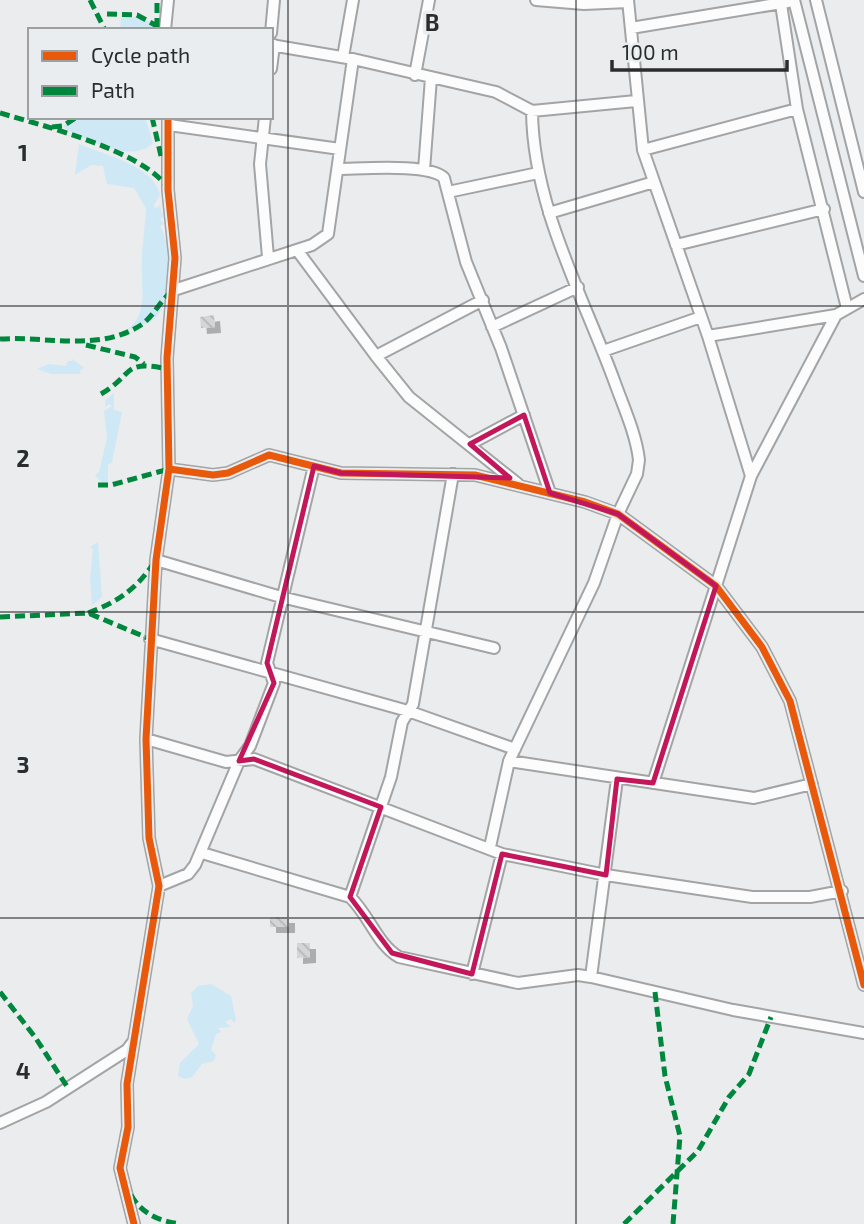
<svg xmlns="http://www.w3.org/2000/svg" width="864" height="1224" font-family="'Exo 2',sans-serif">
<style>
.green{fill:#cfe8f6}
.building{fill:url(#building-back-hatch);filter:url(#shadow)}
.lines{fill:none;stroke-linecap:round;stroke-linejoin:round}
.minor-casing{stroke:#a2a4a5;stroke-width:14}
.minor{stroke:#fcfcfc;stroke-width:10}
.quiet{stroke:#00873e;stroke-width:5;stroke-dasharray:10 5;stroke-linecap:butt}
.cycleway-casing{stroke:#e9edef;stroke-width:11}
.cycleway{stroke:#e8590c;stroke-width:7}
.marked{fill:none;stroke:#c2185b;stroke-width:5;stroke-linejoin:round}
.grid{fill:none;stroke:#2b2c2d;stroke-width:2;stroke-opacity:0.55}
.grid-label{font-size:23px;text-anchor:middle;font-weight:bold;fill:#2b2c2d;stroke:#e9edef;stroke-width:7;stroke-linejoin:round;paint-order:stroke}
</style>
<defs>
<pattern id="building-back-hatch" width="6" height="6" patternUnits="userSpaceOnUse" patternTransform="scale(1.75)"><rect width="6" height="6" fill="#d4d5d6"/><path d="M-1 5l2 2M0 0l6 6M5-1l2 2" fill="none" stroke="#b6b7b8"/></pattern>
<filter id="shadow"><feDropShadow dx="6" dy="6" stdDeviation="0" flood-color="#0004"/></filter>
</defs>
<rect width="100%" height="100%" fill="#eaecee"/>
<path class="green" d="M139,17l11,5 4,6 -34,2 1,-12z
M77,117h68l8,26c-21,21 -64,-2 -87,-14l-3,-3z
M79,144c25,11 75,21 81,51l-6,10 1,4 5,-4 3,12 -3,2 4,5 -4,2c13,24 17,72 -6,93 -5,5 -20,8 -29,12 22,-14 17,-36 17,-59 -1,-21 3,-43 4,-64l-12,-20 -27,-4 -4,-18 -12,-1 -16,10z
M71,358l13,10 -5,3 2,3h-30l-14,-5 12,-5 17,2 2,-5h5z
M114,393v17l8,2 -10,50 -4,3v18l-4,2 -9,-10 4,-3 8,-34 -3,-27 8,-5 -3,-2 -4,3v-6z
M98,542l4,55 -10,8 -2,-27 3,-29 -3,-2z
M211,984l20,12 5,24 -2,3 -3,-4 -6,3 6,5 -13,1 3,4 -5,2 -5,16 5,5 -2,6 -12,3 -10,13 -7,2 -7,-3 2,-13 19,-19 -12,-25 6,-13 -2,-13 7,-7z"/>
<path class="building" d="M214,315l1,12 -14,1 -1,-11z
M270,917h19v10h-19z
M297,943h13v14l-13,1z"/>
<g class="lines">
<defs>
<path id="minor" d="M536,0l48,4 44,-2
M628,0l15,150 65,186 43,140 85,-161 28,-16
M794,0l70,276
M816,0l48,192
M781,4l16,105 50,199
M631,28l157,-26
M165,30l3,-30
M271,33l3,-33
M271,45l82,14 143,33 36,19 104,-10
M343,57l10,-57
M271,69l3,-24
M415,75l14,-75
M265,117l-5,47 8,93
M169,125l171,24
M643,150l154,-41
M338,169c22,0 92,-6 106,9l22,84 35,86 49,145
M424,170l7,-92
M448,192l90,-19
M549,213l105,-31
M676,245l148,-36
M297,250l79,106
M174,290l138,-45 16,-11 25,-175
M483,300l-107,56 33,41 109,87
M492,327l86,-40
M708,336l128,-21
M603,351l98,-34
M470,444l54,-29
M169,469l44,6 15,-2 41,-18 72,18 134,2 110,27 33,12 98,72 46,61 28,54 74,284
M156,560l125,37 213,51
M150,639l258,72 107,38
M146,739l80,23 28,-3 248,95 104,21 146,22h58l32,-6
M509,761l245,37 58,-14
M653,783l98,-307
M490,847l19,-86 85,-178 24,-69 19,-40 2,-14c-3,-26 -15,-52 -24,-77 -32,-88 -82,-176 -83,-272
M202,853l148,44c19,18 27,47 49,60l119,26 60,-8 13,2 142,33 131,23
M159,886l29,-12 7,-9 44,-104 11,-15 24,-63 -7,-20 47,-197
M350,897l41,-120 11,-55 11,-18 40,-230
M472,974l30,-120
M591,977l26,-198
M0,1123l46,-21 81,-52 6,-8
M134,1224l-14,-56 8,-41 -1,-43 32,-198 -10,-48 -3,-99 10,-179 13,-91 -2,-111 8,-100 -7,-68v-73"/>
</defs>
<use href="#minor" class="minor-casing"/>
<use href="#minor" class="minor"/>
<path class="quiet" d="M90,0l15,30
M107,14l30,1 20,11
M157,28v-28
M0,113c41,12 143,38 167,74
M152,117l9,39
M52,127l11,-1 14,-9
M0,339c46,-3 99,13 141,-14 12,-8 19,-24 30,-33
M86,345l49,12 9,7
M101,394c33,-19 21,-35 66,-25
M98,485h13l58,-16
M88,613c30,-11 48,-24 66,-50
M0,617l88,-4 62,26
M0,992l35,45 33,51
M655,992l10,84 15,60 -7,88
M131,1195c11,19 28,26 49,29
M624,1224l74,-73 31,-54 20,-23 22,-57"/>
<defs>
<path id="cycleway" d="M169,469l44,6 15,-2 41,-18 72,18 134,2 110,27 33,12 98,72 46,61 28,54 74,284
M134,1224l-14,-56 8,-41 -1,-43 32,-198 -10,-48 -3,-99 10,-179 13,-91 -2,-111 8,-100 -7,-68v-73"/>
</defs>
<use href="#cycleway" class="cycleway-casing"/>
<use href="#cycleway" class="cycleway"/>
</g>
<path class="marked" d="M524,415l26,78 68,21 98,72 -63,197 -36,-4 -11,96 -104,-21 -30,120 -80,-21 -42,-56 31,-90 -127,-48 -15,2 35,-78 -7,-20 47,-197 27,7 169,5 -40,-34z"/>
<path class="grid" d="M288,0v1224M576,0v1224M0,306h864M0,612h864M0,918h864"/>
<g class="grid-label">
<text x="432" y="31">B</text>
<text x="23" y="161">1</text>
<text x="23" y="467">2</text>
<text x="23" y="773">3</text>
<text x="23" y="1079">4</text>
</g>
<rect x="28" y="28" width="245" height="91" fill="#e9edef" stroke="#9da0a1" stroke-width="2"/>
<rect x="42" y="51" width="35" height="10" fill="#e8590c" stroke="#9da0a1" stroke-width="2"/>
<text x="91" y="63" font-size="21" fill="#2b2c2d">Cycle path</text>
<rect x="42" y="86" width="35" height="10" fill="#00873e" stroke="#9da0a1" stroke-width="2"/>
<text x="91" y="98" font-size="21" fill="#2b2c2d">Path</text>
<path d="M612 60v10h175v-10" fill="none" stroke="#2b2c2d" stroke-width="3.5"/>
<text x="622" y="60" font-size="21" fill="#2b2c2d" stroke="#e9edef" stroke-width="5" paint-order="stroke">100 m</text>
</svg>
